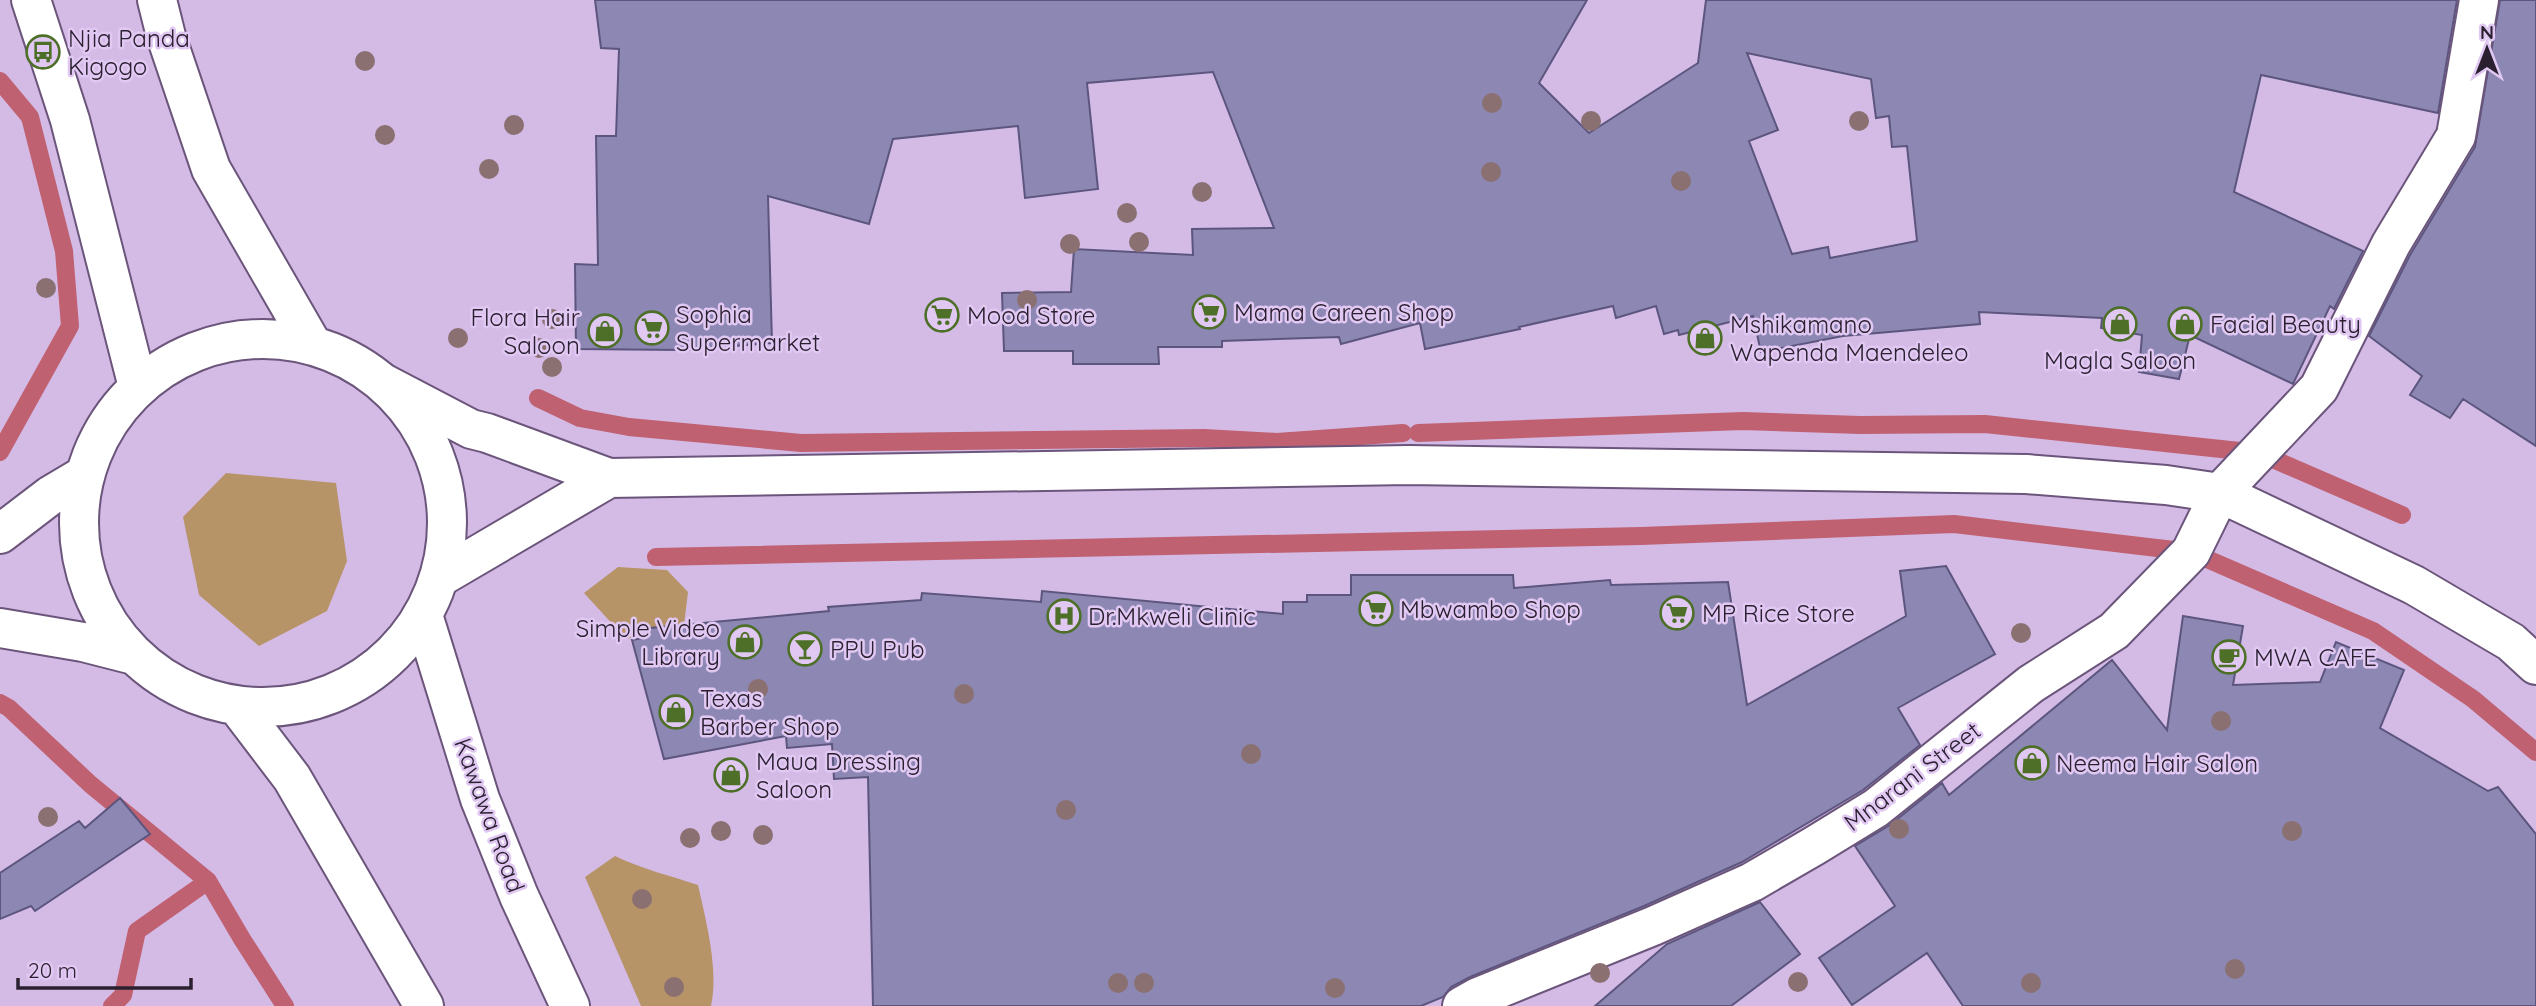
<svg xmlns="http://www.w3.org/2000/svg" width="2536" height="1006" font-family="Quicksand,sans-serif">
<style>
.green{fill:#b79368}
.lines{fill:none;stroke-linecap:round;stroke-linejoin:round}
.stream{stroke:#bf6171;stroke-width:18}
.building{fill:#8d87b3;stroke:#5c567f;stroke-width:2;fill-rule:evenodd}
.minor-casing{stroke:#6b557b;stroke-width:42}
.major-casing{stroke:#6b557b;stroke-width:42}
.minor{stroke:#fff;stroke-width:38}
.major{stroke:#fff;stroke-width:38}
.tree{fill:#8a7071}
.labels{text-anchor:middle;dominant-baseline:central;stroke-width:5;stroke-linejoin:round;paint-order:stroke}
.poi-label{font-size:24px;fill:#2a2030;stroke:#e1c8f3;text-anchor:start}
.street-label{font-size:24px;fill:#2a2030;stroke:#e1c8f3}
</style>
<rect width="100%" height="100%" fill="#d4bbe6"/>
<path class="green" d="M226,473l110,10 11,78 -20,50 -68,35 -60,-51 -16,-78z
M618,567l49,3 21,22 -4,33 -58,14 -42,-46z
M615,856c24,12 56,20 83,29 8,36 21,85 13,121h-70l-56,-129z"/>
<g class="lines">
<path class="stream" d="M0,81l30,36 34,134 6,75 -70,126
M538,398l42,20 49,9 172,16 403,-5 73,4 126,-9
M1418,433l325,-12 117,4 125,-1 274,29 143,62
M656,557l985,-21 313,-12 237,28 182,79 100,68 63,53
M0,703l9,5 81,76 118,97 34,58 43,67
M112,1006l11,-11 14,-64 71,-50"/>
</g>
<path class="building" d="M595,0h992l-48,83 50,50 109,-70 8,-63h751l-19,113 -177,-38 -27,117 129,59 -29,58 -4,-3 -37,78 -103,-49 -11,44 -40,-7 3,-37 -41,-7 1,-10 -123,-6 1,12 -137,12 -82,16 -8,-36 -74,19 -1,-5 -14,4 -8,-28 -40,12 -3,-12 -94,21 1,2 -95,20 -5,-26 -79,21 -2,-7 -117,4v6h-64l1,17h-86v-13h-69l-2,-58 69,-1 3,-43 119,6 -1,-26 82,-1 -61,-156 -126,11 11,106 -73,9 -7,-72 -125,13 -24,85 -101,-28 4,147 -90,7 -106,-1 -1,-85 23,1 -2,-129h20l3,-87 -18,-1zM1747,53l124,26 5,39 13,-2 3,31 15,-1 10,95 -87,17 -2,-11 -36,7 -43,-113 29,-11z
M2500,0h36v446l-73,-47 -13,19 -40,-23 12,-19 -53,-40 41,-81 65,-108z
M1946,566l49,88 -97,54 22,37 -57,45 -121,72 -98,44 -174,71 -19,10 -8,10 -22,9h-548l-5,-229 -34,2 -2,-35 -45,4 -1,-12 -122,23 -32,-119 11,-2 -3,-9 189,-18 -1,-4 93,-7 1,-7 119,9 1,-11 241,23v-12h24v-7h44v-20h162l1,13 96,-8 1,5 117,-3 19,123 159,-89 -6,-45z
M2183,616l60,10 -10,59 87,-3 16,-40 68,28 -24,58 108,63 10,-4 38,47v172h-573l-36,-53 -75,52 -33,-47 76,-52 -40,-60 35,-21 52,-42 7,12 163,-135 55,70z
M120,798l30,36 -115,77 -4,-5 -31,13v-46l79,-52 6,7z
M1760,902l40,52 -69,52h-136l72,-62z"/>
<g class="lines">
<defs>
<path id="minor" d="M385,384l86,45 16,4 122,45 800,-13 617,9 140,11 54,8 194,92 97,57 25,23
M442,576l167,-98
M1462,1006l16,-9 175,-71 99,-44 62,-36 62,-38 155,-124 83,-53 77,-79 29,-59 99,-105 72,-144 65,-108 23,-136"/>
<path id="major" d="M31,0l39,120 68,267
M157,0l9,36 45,133 102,177
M79 523a184 184 0 1 1 368 0a184 184 0 1 1-368 0Z
M0,534l51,-39 32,-19
M424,618l56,181 39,97 51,110
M0,628l83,14 47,12
M238,707l54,71 132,228"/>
</defs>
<use href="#minor" class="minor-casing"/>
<use href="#major" class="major-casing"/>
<use href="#minor" class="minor"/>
<use href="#major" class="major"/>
</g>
<g class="tree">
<circle cx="365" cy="61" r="10"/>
<circle cx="1492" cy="103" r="10"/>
<circle cx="1591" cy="121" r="10"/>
<circle cx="1859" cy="121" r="10"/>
<circle cx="514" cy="125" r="10"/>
<circle cx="385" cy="135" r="10"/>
<circle cx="489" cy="169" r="10"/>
<circle cx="1491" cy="172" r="10"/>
<circle cx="1681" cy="181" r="10"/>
<circle cx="1202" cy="192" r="10"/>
<circle cx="1127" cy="213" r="10"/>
<circle cx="1139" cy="242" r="10"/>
<circle cx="1070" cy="244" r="10"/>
<circle cx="46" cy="288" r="10"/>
<circle cx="1027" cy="300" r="10"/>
<circle cx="552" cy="319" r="10"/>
<circle cx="458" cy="338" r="10"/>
<circle cx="539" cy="348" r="10"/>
<circle cx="552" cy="367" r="10"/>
<circle cx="2021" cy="633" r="10"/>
<circle cx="758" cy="689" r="10"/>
<circle cx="964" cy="694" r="10"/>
<circle cx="2221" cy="721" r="10"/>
<circle cx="1251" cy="754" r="10"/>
<circle cx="1066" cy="810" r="10"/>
<circle cx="48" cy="817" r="10"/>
<circle cx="1899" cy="829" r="10"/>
<circle cx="721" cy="831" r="10"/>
<circle cx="2292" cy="831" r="10"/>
<circle cx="763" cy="835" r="10"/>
<circle cx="690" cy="838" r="10"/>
<circle cx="642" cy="899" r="10"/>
<circle cx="2235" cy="969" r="10"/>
<circle cx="1600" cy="973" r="10"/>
<circle cx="1798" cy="982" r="10"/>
<circle cx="1118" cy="983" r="10"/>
<circle cx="1144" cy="983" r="10"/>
<circle cx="2031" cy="983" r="10"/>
<circle cx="674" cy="987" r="10"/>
<circle cx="1335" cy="988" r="10"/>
</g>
<defs>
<symbol id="bus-ring" viewBox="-11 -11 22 22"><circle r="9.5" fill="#e1c8f3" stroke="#4d6f27" stroke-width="1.5"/><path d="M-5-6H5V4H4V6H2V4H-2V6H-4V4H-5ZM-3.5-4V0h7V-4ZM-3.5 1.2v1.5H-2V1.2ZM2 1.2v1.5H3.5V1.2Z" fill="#4d6f27"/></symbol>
<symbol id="supermarket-ring" viewBox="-11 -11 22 22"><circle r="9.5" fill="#e1c8f3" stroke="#4d6f27" stroke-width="1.5"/><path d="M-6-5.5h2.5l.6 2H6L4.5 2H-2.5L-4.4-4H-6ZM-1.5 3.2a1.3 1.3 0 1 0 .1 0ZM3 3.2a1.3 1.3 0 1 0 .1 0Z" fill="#4d6f27"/></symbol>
<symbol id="shop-ring" viewBox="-11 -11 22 22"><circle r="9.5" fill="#e1c8f3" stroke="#4d6f27" stroke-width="1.5"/><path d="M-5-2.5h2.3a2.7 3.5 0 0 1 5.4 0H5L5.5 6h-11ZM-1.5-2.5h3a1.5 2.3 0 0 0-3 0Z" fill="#4d6f27"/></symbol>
<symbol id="hospital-ring" viewBox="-11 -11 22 22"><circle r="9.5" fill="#e1c8f3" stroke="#4d6f27" stroke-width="1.5"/><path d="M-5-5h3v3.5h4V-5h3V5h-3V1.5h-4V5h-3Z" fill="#4d6f27"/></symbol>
<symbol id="bar-ring" viewBox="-11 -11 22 22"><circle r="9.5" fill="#e1c8f3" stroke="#4d6f27" stroke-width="1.5"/><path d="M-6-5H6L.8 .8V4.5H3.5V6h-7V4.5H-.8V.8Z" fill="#4d6f27"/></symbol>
<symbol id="cafe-ring" viewBox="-11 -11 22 22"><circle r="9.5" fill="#e1c8f3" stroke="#4d6f27" stroke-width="1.5"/><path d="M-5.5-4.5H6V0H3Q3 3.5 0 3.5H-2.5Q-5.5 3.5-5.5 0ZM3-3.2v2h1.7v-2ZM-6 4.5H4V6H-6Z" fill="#4d6f27"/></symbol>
</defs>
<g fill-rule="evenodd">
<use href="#bus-ring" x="24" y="33" width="38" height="38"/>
<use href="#supermarket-ring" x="1190" y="293" width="38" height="38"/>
<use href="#supermarket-ring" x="923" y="296" width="38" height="38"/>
<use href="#shop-ring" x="2101" y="305" width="38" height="38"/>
<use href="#shop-ring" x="2166" y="305" width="38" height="38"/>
<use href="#supermarket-ring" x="633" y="309" width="38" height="38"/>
<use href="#shop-ring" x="586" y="312" width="38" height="38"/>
<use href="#shop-ring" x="1686" y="319" width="38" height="38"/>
<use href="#supermarket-ring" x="1357" y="590" width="38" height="38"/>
<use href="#supermarket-ring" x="1658" y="594" width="38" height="38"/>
<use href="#hospital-ring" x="1045" y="597" width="38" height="38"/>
<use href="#shop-ring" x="726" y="623" width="38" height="38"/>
<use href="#bar-ring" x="786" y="630" width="38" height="38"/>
<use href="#cafe-ring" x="2210" y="638" width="38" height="38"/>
<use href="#shop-ring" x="657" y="693" width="38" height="38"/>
<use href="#shop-ring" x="2013" y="744" width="38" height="38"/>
<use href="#shop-ring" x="712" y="756" width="38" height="38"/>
</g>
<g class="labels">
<g class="poi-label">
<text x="68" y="38">Njia Panda<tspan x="68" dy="28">Kigogo</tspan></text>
<text x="1234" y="312">Mama Careen Shop</text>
<text x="676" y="314">Sophia<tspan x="676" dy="28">Supermarket</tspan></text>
<text x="967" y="315">Mood Store</text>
<text x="580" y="317" text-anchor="end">Flora Hair<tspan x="580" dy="28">Saloon</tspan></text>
<text x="1730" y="324">Mshikamano<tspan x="1730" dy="28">Wapenda Maendeleo</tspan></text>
<text x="2210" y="324">Facial Beauty</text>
<text x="2120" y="360" text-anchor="middle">Magla Saloon</text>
<text x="1400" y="609">Mbwambo Shop</text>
<text x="1702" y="613">MP Rice Store</text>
<text x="1088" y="616">Dr.Mkweli Clinic</text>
<text x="720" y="628" text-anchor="end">Simple Video<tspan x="720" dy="28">Library</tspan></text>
<text x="830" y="649">PPU Pub</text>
<text x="2254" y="657">MWA CAFE</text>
<text x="700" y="698">Texas<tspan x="700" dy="28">Barber Shop</tspan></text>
<text x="756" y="761">Maua Dressing<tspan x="756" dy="28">Saloon</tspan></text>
<text x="2056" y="763">Neema Hair Salon</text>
</g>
<g class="street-label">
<text transform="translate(1912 776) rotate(-37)">Mnarani Street</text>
<text transform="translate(490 815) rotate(70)">Kawawa Road</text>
</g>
</g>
<g transform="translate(2487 49)" stroke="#e1c8f3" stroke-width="5" paint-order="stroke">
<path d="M0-5L12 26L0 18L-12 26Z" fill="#2a2030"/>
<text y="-10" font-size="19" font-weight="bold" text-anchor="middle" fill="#2a2030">N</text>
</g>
<path d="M18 978v10h173v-10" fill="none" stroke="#2a2030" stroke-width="3.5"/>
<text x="28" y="978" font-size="21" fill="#2a2030" stroke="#e1c8f3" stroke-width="5" paint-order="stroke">20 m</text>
</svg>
